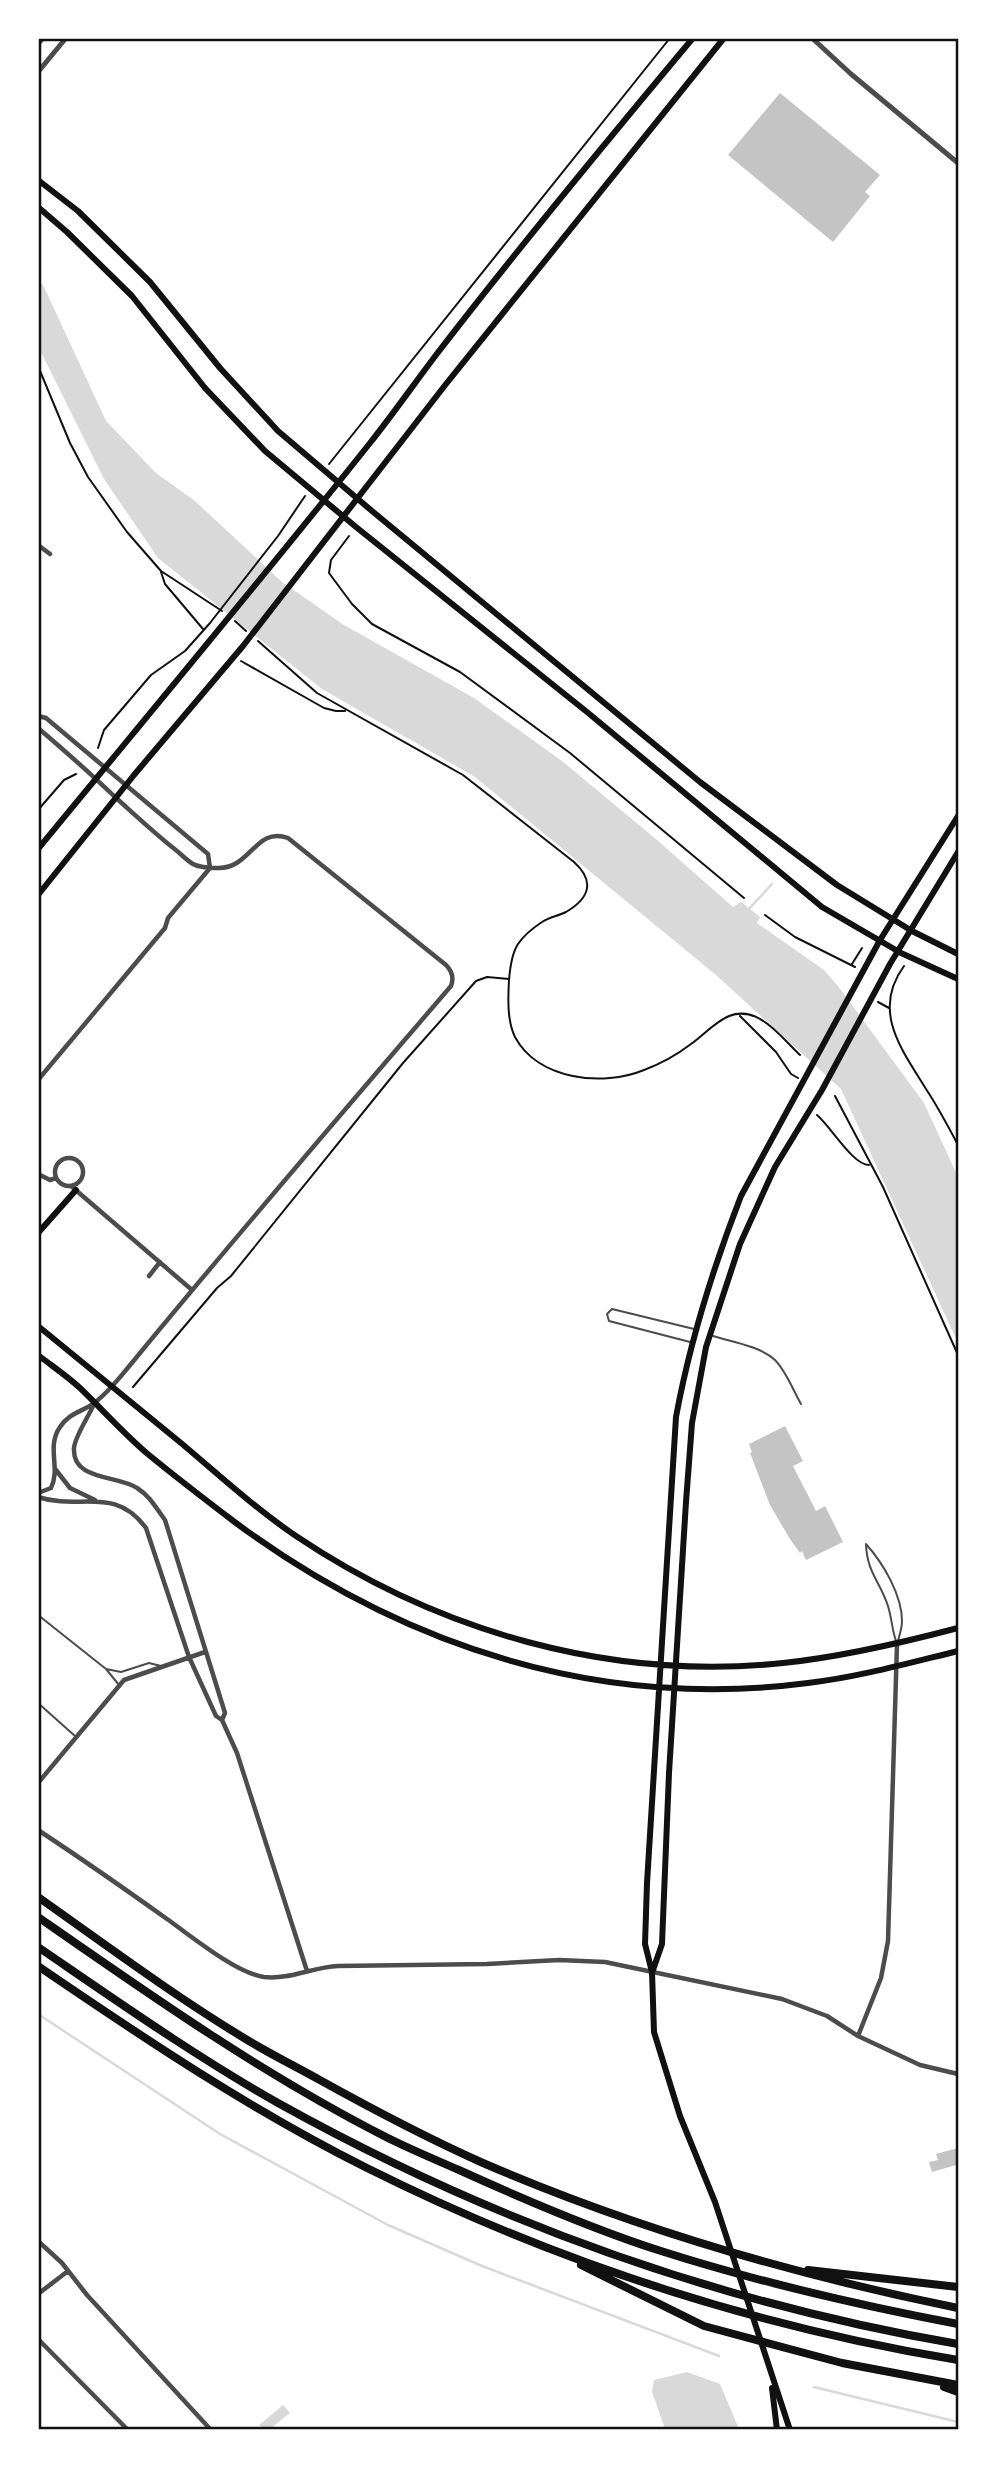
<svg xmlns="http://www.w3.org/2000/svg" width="997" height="2468" font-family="Mulish,sans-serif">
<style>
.water{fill:#d9d9d9}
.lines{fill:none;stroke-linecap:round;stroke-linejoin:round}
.stream{stroke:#d9d9d9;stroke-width:2.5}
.building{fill:#c4c4c4}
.path{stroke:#111;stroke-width:2}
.service{stroke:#4c4c4c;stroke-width:2}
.minor{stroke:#4c4c4c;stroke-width:4.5}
.tertiary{stroke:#4c4c4c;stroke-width:5}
.secondary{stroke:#111;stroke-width:6}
.motorway{stroke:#111;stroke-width:8}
.neatline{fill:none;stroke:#111;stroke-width:2.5}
</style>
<rect width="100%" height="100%" fill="#fff"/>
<path class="water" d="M39,280l5,7 62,134 50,52 39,28 87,81 62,43 130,73 88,63 95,79 76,67 8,-5 19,15 -3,6 67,47 14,16 86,117 34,74v166l-117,-254 -125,-114 -241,-198 -153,-88 -164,-131 -54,-79 -65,-131z
M687,2372l33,12 19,45h-74l-13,-37 2,-12z
M283,2405l7,8 -20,16h-7l-4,-4z"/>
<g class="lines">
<path class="stream" d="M748,910l24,-26
M38,2014l182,120 168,91 94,41 237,90
M814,2387l144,35"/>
</g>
<path class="building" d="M780,93l100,82 -15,17 5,4 -37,46 -105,-87z
M785,1426l18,35 -10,5 23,45 9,-5 18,36 -37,18 -4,-9 -2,2 -10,-14 -20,-34 -20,-52 2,-1 -3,-8z
M958,2148v22l-2,-5 -24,7 -3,-10 9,-2 -2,-6z"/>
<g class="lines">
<path class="path" d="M38,366l32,77 18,34 39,55 34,39 61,40
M329,464l341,-426
M349,536l-18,24 -2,13 23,31 20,20 88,48 110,81 174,145
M161,572l4,12 38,45
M235,621l11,10
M258,641l59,52 146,82 111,87c21,19 16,36 -8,50 -8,4 -17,5 -24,10 -9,6 -18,13 -24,22 -6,9 -8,24 -9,36 -1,17 -2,41 6,57 23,43 88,50 129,33 16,-6 34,-16 47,-26 21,-15 39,-42 69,-25 15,8 28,25 40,36
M241,661l83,47 12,3h9
M98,748l6,-18 47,-55 34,-24 25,-28 68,-87 27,-40
M38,810l26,-30 12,-6
M765,915l30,22 60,30
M852,964l10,-16
M904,966c-33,45 -2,84 22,123 12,18 22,37 32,56
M878,1002l11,6
M740,1016l36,36 15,22 7,4
M835,1096l48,91 75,168
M817,1115c15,13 36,50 52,50
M133,1387l84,-99 14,-12 172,-213 73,-82 11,-4 22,2"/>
<path class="service" d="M713,1336c19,6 47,10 62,24 11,11 18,30 26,44
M690,1342l-81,-21 -2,-7 5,-5 82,20
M866,1544c17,19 36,51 36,77 0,8 -3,16 -5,23 -5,-13 -5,-25 -9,-38 -8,-25 -21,-33 -22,-62z
M38,1615l68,54 13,16
M106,1669l15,3 28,-9 12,3
M38,1703l37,33"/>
<path class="minor" d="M38,545l12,9
M38,716l8,2 162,136 2,14
M38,728c27,23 52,45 77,69 19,17 37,34 57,50 7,5 14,13 21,17 7,4 18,4 26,4 32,0 37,-42 69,-30l158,127c6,6 8,13 5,21 -108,126 -216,251 -320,378 -11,13 -23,29 -37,39 -12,9 -25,10 -34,24 -14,20 1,41 -9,61l-13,5
M38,1080l127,-152 3,-10 42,-50
M55 1172a14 14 0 1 1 28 0a14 14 0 1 1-28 0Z
M38,1174l12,6 6,-2
M71,1186l121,104
M149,1276l11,-14
M94,1404c-5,12 -19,32 -20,44 -2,33 44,27 63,40 13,8 19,20 28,32l60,193 -3,7
M56,1470l14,18 25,12
M38,1497c42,14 76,-12 108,31l43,129 27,59 6,4 15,33 70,218
M38,1783l86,-103 81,-28
M38,1830c44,29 87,59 129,89 24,17 69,54 97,58 25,3 49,-10 74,-11l149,-2 72,-4 46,2 177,37 45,17 31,20 62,29 38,9
M858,2036l23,-58 7,-37 9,-297
M38,2241l24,22 25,32 124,135
M38,2294l30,-23
M38,2339l90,91"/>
<path class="tertiary" d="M812,38l39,36 107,89
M38,44l5,-6
M38,72l28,-34"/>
<path class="secondary" d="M38,180l40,31 72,71 70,86 58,63 94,80 328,271 137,103 75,46 46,23
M38,207l29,25 65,64 73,92 60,63 91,76 231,185 235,195 79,46 57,26
M38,849c111,-135 223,-269 332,-406 23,-29 44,-59 66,-88 83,-108 170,-213 257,-317
M38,895l96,-120 109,-129 203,-262 278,-346
M38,1233l38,-43
M38,1326c48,39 96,78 143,117 38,32 75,66 115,93 143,96 315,145 487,127 59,-6 118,-20 175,-35
M38,1355c14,11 29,21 42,33 23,22 44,46 69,67 28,23 58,46 87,68 168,124 363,187 572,160 51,-6 101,-20 150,-32
M653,1970l9,-26 7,-171 17,-271 6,-79 14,-76 34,-103 35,-77 47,-77 68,-126 68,-112
M772,2388l5,42
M790,2430l-75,-228 -35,-86 -26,-84 -2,-60 -7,-28 2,-61 29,-466c14,-76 37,-149 65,-221l139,-256 78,-124"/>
<path class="motorway" d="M38,1897c68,48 135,98 206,141 24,15 49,27 74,41 54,30 109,59 165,84 153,66 312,112 475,145
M38,1917c112,78 223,156 344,218 25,13 52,24 77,35 66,30 133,59 202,81 97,31 197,54 297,73
M38,1947c79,54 157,109 240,156 212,118 441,200 680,241
M38,1966c107,73 213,144 329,202 186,93 386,158 591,192
M581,2265l123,61 138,37 116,22
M808,2270l150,17
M944,2387l14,5"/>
</g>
<rect width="997" height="2468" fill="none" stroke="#ffffff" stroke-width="80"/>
<rect x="40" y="40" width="917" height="2388" class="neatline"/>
</svg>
